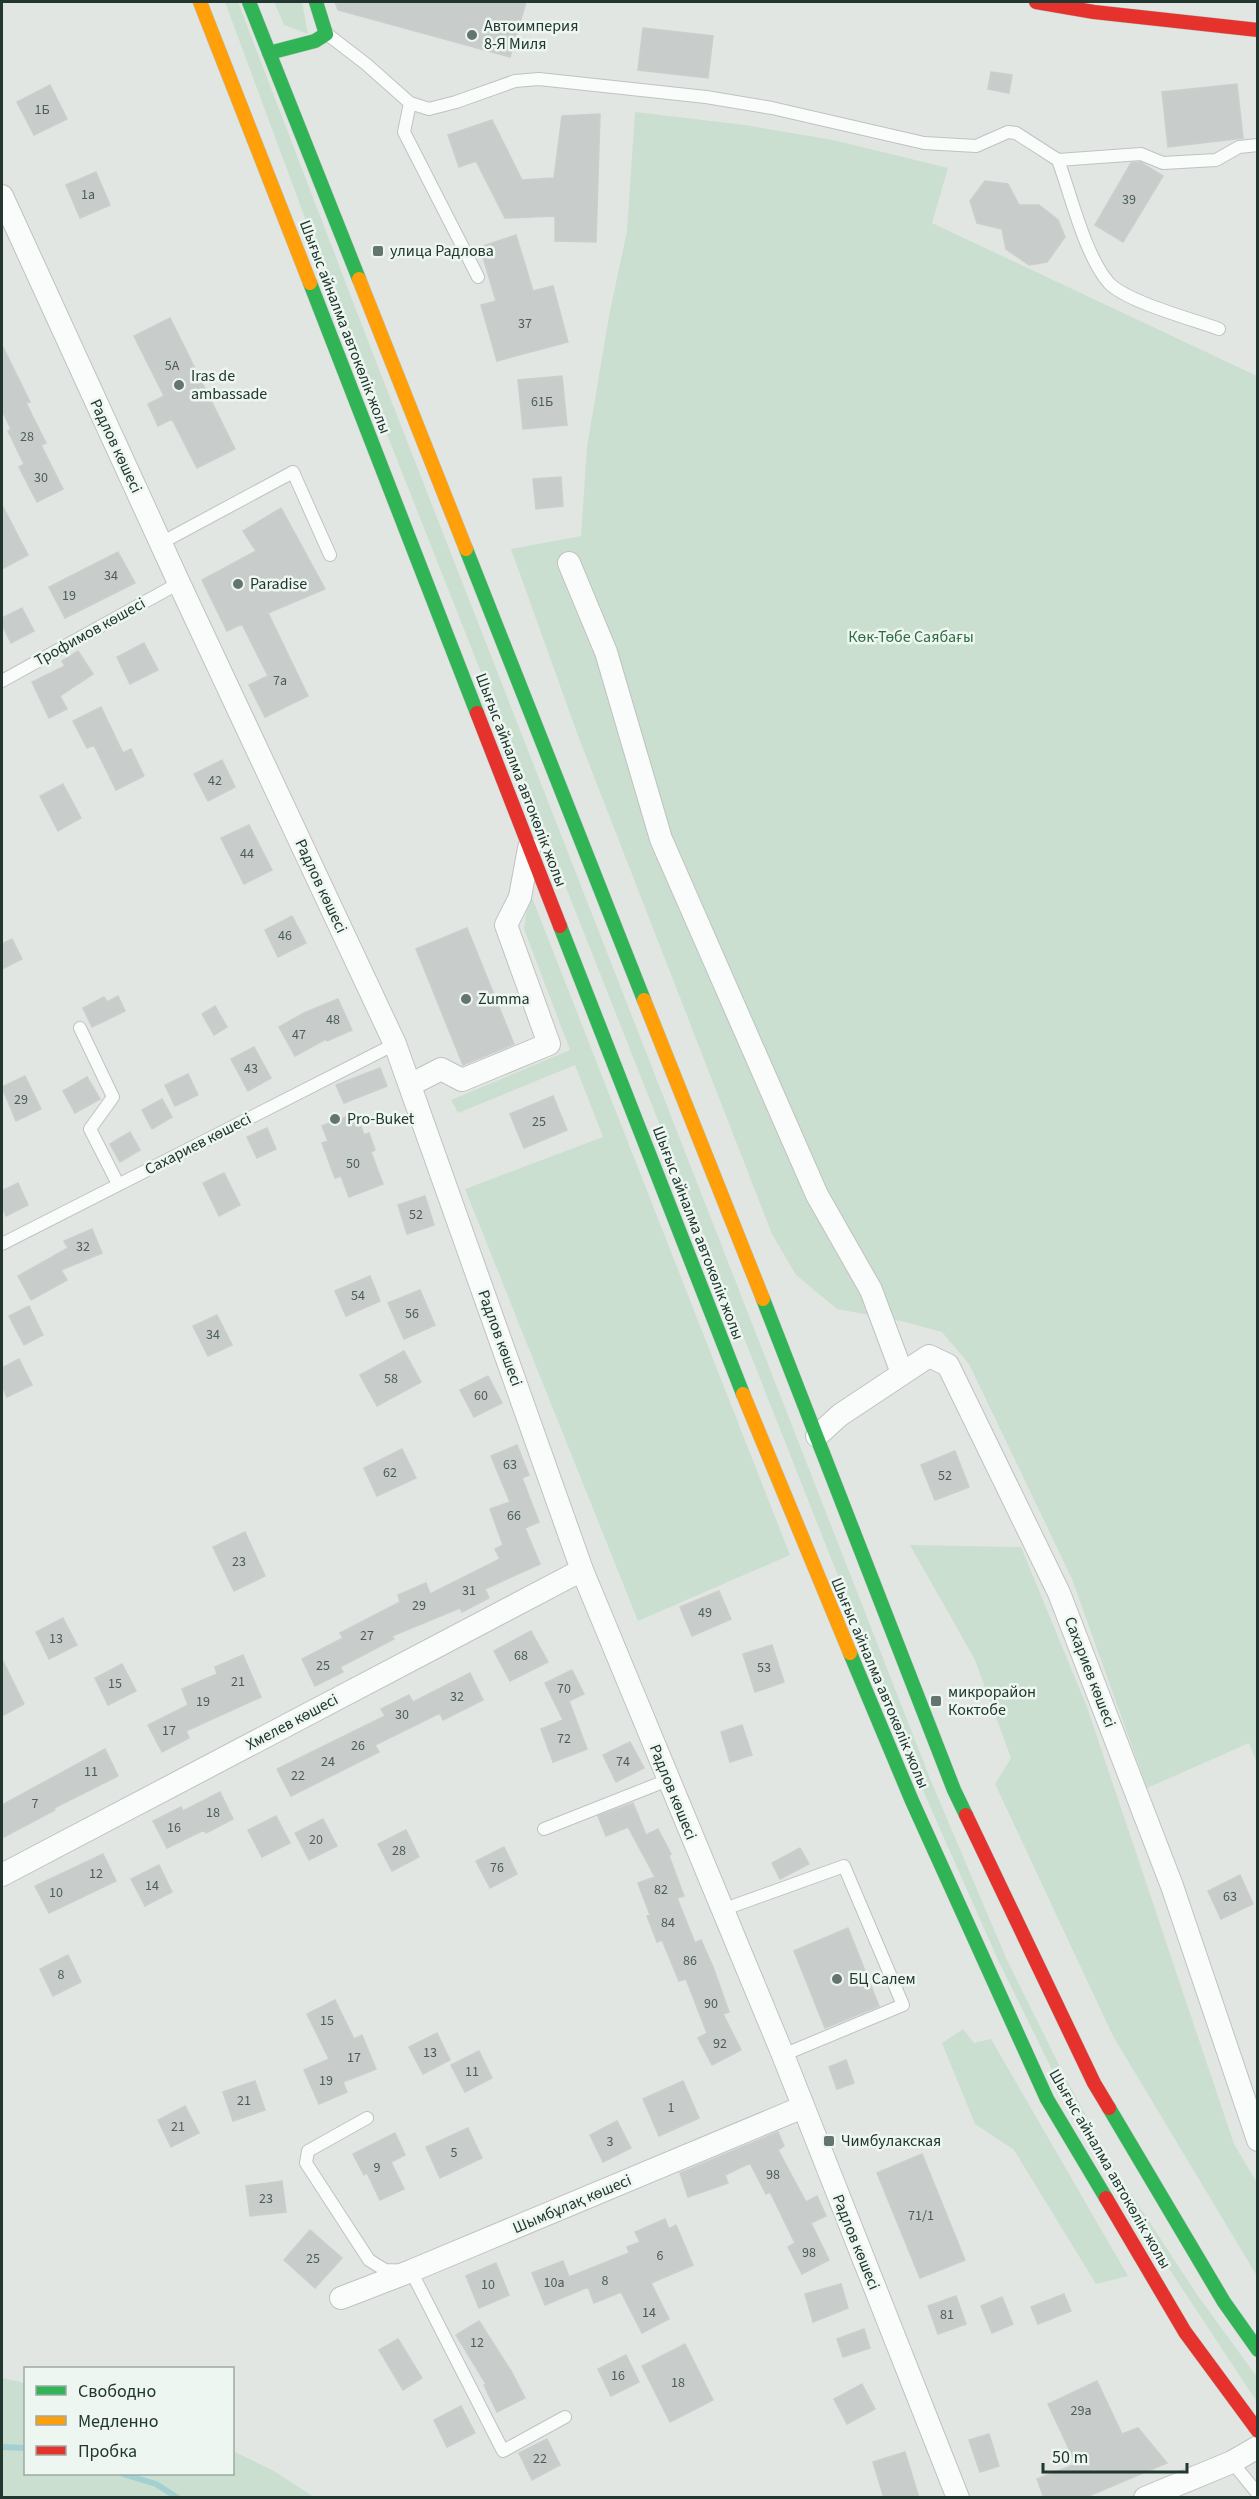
<svg xmlns="http://www.w3.org/2000/svg" width="1259" height="2499" font-family="'Source Sans 3',sans-serif">
<style>
.green{fill:#cadfcf}
.lines{fill:none;stroke-linecap:round;stroke-linejoin:round}
.stream{stroke:#a3d0d2;stroke-width:6}
.building{fill:#c8cdcb;stroke:#cacfcc;stroke-width:1.5}
.lane-casing{stroke:#bec3c0;stroke-width:14}
.street-casing{stroke:#bec3c0;stroke-width:24}
.fast-casing{stroke:#bdc4c0;stroke-width:15}
.slow-casing{stroke:#bdc4c0;stroke-width:15}
.jam-casing{stroke:#bdc4c0;stroke-width:15}
.lane{stroke:#fafbfb;stroke-width:12}
.street{stroke:#fafbfb;stroke-width:22}
.fast{stroke:#30b455;stroke-width:14}
.slow{stroke:#ff9f0a;stroke-width:14}
.jam{stroke:#e5322d;stroke-width:14}
.poi-dot{fill:#64746e;stroke:#eef6f1;stroke-width:2}
.labels{text-anchor:middle;dominant-baseline:central;stroke-width:5;stroke-linejoin:round;paint-order:stroke}
.number-label{font-size:14px;fill:#4c5d57}
.poi-label{font-size:16px;fill:#21372f;stroke:#eef6f1;text-anchor:start}
.street-label{font-size:16px;fill:#21372f;stroke:#eef6f1}
.park-label{font-size:16px;fill:#2e6b40;stroke:#eef6f1}
</style>
<rect width="100%" height="100%" fill="#e1e6e3"/>
<path class="green" d="M225,2h13l135,352 558,1427 75,177 59,119 51,94 82,125 59,81v25l-149,-226 -50,-94 -59,-120 -78,-176 -563,-1425z
M274,2h28l6,32 -24,-9z
M635,112l110,13 88,15 115,28 -16,55 325,153v1387l-8,-20 -102,45 -75,-209 -103,-215 -27,-32 -41,-11 -64,-12 -41,-34 -24,-41 -195,-501 -66,-184 70,-13 6,-89 22,-131 18,-85z
M529,890l261,665 -152,66 -173,-432 138,-52 -28,-72 -117,48 -7,-13 119,-50 -46,-121z
M910,1545l111,2 66,160 147,437 23,39v93l-144,-240 -118,-252 16,-26 -36,-98z
M963,2029l11,14 17,-4 137,237 -32,8 -82,-134 -39,-26 -33,-81z
M2,2378l23,5 1,91h206l1,-23 41,20 40,26h-312z"/>
<g class="lines">
<path class="stream" d="M2,2447l24,1
M123,2474l33,10 22,14"/>
</g>
<path class="building" d="M335,2h191l-16,55 -172,-47z
M643,28l70,8 -5,42 -70,-8z
M991,72l21,3 -3,18 -21,-4z
M1237,84l6,54 -75,9 -6,-55z
M50,85l17,34 -33,16 -17,-33z
M600,114l-4,128 -41,-1v-25l-50,2 -29,-57 -17,6 -11,-32 44,-15 30,60 32,-2 8,-62z
M1140,162l23,14 -40,66 -28,-17 36,-62z
M96,172l14,33 -30,13 -14,-33z
M985,181l23,3 11,21h20l19,15 7,17 -18,25 -18,3 -23,-16 -4,-20 -25,-6 -7,-22z
M516,235l17,56 20,-5 15,56 -71,19 -16,-56 15,-4 -16,-54z
M170,318l65,131 -38,19 -25,-49 -14,7 -10,-22 16,-8 -30,-60z
M2,345l28,57 -4,1 20,40 -5,2 22,44 -26,13 -18,-35 5,-3 -16,-33 3,-2 -9,-19z
M562,376l5,49 -44,4 -5,-49z
M561,477l2,29 -27,3 -3,-30z
M2,505l26,50 -26,14z
M281,508l44,81 -57,24 40,83 -43,21 -16,-32 19,-9 -26,-52 -15,7 -25,-51 54,-29 -13,-20z
M118,552l17,31 -70,35 -16,-31z
M22,608l12,23 -23,12 -9,-19v-6z
M144,643l14,27 -28,14 -13,-27z
M78,651l15,23 -33,22 7,13 -18,9 -17,-36 33,-16 -3,-5z
M101,707l22,46 8,-4 13,27 -28,14 -22,-45 -7,3 -14,-27z
M222,760l13,27 -27,14 -14,-27z
M63,784l18,34 -23,13 -18,-35z
M249,825l23,45 -28,14 -23,-46z
M292,916l14,27 -28,14 -13,-27z
M467,928l47,116 -51,21 -47,-116z
M12,939l10,20 -20,10v-25z
M118,996l7,15 -33,16 -9,-19 21,-11 3,5z
M338,999l14,31 -25,11 -1,-2 -31,17 -16,-29 25,-14z
M215,1006l12,21 -13,8 -12,-21z
M254,1047l17,31 -23,13 -17,-32z
M380,1068l7,18 -43,17 -8,-18z
M188,1074l10,21 -23,11 -10,-21z
M25,1076l16,33 -25,12 -14,-34z
M87,1077l13,22 -25,14 -12,-22z
M553,1096l14,34 -43,18 -14,-34z
M162,1099l10,18 -20,12 -10,-19z
M356,1113l8,22 5,-2 6,17 -4,2 12,32 -34,13 -8,-21 -6,2 -13,-35 6,-2 -6,-15z
M267,1128l9,21 -19,9 -10,-21z
M130,1132l10,18 -20,12 -10,-18z
M224,1173l16,32 -21,11 -16,-33z
M18,1183l10,22 -22,11 -4,-10v-15z
M425,1196l9,29 -27,9 -9,-29z
M92,1229l10,24 -41,17 6,10 -36,20 -13,-24 50,-28 -4,-7z
M370,1276l10,25 -34,15 -11,-25z
M420,1290l15,35 -31,14 -16,-36z
M29,1306l14,29 -19,10 -15,-29z
M217,1315l15,30 -24,11 -15,-30z
M404,1351l17,31 -44,24 -17,-31z
M19,1359l13,26 -25,12 -5,-11v-18z
M488,1376l14,27 -28,14 -14,-27z
M517,1445l12,30 -7,3 17,44 -14,6 15,36 -55,25 4,9 -27,14 -2,-4 -68,28 2,3 -54,28 3,5 -28,14 -13,-27 41,-21 -3,-5 60,-31 -2,-7 28,-12 4,11 70,-35 -5,-10 8,-4 -13,-36 20,-7 -19,-46z
M402,1449l14,29 -39,18 -13,-28z
M955,1451l14,36 -34,13 -14,-35z
M245,1532l20,44 -31,15 -21,-44z
M719,1591l12,28 -39,17 -12,-29z
M63,1618l14,27 -28,14 -13,-27z
M531,1631l17,31 -38,19 -16,-30z
M772,1645l12,37 -29,10 -12,-38z
M243,1655l18,42 -75,34 3,7 -27,14 -14,-27 40,-20 -6,-16 35,-15 -2,-7z
M2,1659l22,45 -22,12z
M122,1664l14,27 -28,14 -13,-27z
M572,1670l12,24 -15,7 18,48 -34,13 -12,-33 22,-9 -18,-37z
M470,1673l13,27 -40,20 -3,-7 -65,32 4,7 -88,44 -14,-27 108,-53 -4,-7 28,-14 4,7z
M742,1725l10,30 -22,7 -9,-30z
M630,1742l14,26 -28,14 -13,-27z
M105,1749l13,27 -64,32 1,2 -53,28v-33z
M220,1792l13,27 -27,14 -2,-3 -37,18 -14,-27 28,-14 2,4z
M633,1803l13,32 12,-6 13,25 -2,2 15,40 -7,2 18,45 6,-3 12,27 16,45 -6,2 18,36 -29,15 -14,-27 9,-5 -21,-54 -7,2 -17,-41 -5,2 -10,-26 3,-1 -12,-32 17,-6 -27,-50 -22,9 -8,-20z
M276,1816l14,27 -28,14 -14,-27z
M323,1819l14,27 -28,14 -14,-27z
M406,1830l13,27 -27,14 -14,-27z
M504,1847l13,27 -27,14 -14,-27z
M800,1848l9,16 -29,15 -8,-16z
M103,1854l13,27 -67,32 -14,-27z
M159,1865l13,27 -27,14 -14,-27z
M1240,1875l13,29 -32,15 -13,-28z
M848,1928l31,78 -54,22 -31,-77z
M68,1955l13,27 -28,14 -13,-27z
M335,2000l19,39 8,-4 14,34 -33,13 4,10 -28,12 -15,-34 25,-11 -22,-45z
M437,2033l13,27 -27,14 -14,-27z
M479,2051l13,27 -27,14 -14,-27z
M846,2060l8,23 -17,6 -8,-22z
M255,2081l10,29 -32,11 -10,-29z
M683,2081l16,37 -40,18 -16,-37z
M185,2106l14,27 -28,14 -13,-27z
M617,2121l14,27 -28,14 -13,-27z
M468,2128l14,30 -42,20 -14,-31z
M778,2132l6,14 -6,4 28,52 11,-6 9,20 -15,7 18,37 -27,14 -14,-27 7,-4 -25,-51 -4,2 -16,-31 -25,12 3,8 -40,14 -8,-24z
M395,2133l10,22 -14,7 13,27 -24,11 -13,-27 -3,2 -11,-21z
M922,2154l43,106 -45,18 -43,-105z
M282,2181l4,31 -36,4 -4,-30z
M665,2219l4,10 7,-4 17,40 -42,18 18,36 -27,14 -21,-41 -27,11 -6,-16 -43,18 -13,-32 31,-12 6,16 60,-24 -2,-6 13,-5 -5,-10z
M310,2230l32,28 -27,30 -31,-28z
M496,2263l13,32 -30,13 -13,-32z
M841,2284l7,24 -35,14 -8,-28z
M1064,2294l7,17 -33,13 -7,-17z
M956,2296l10,28 -28,10 -10,-28z
M1002,2297l11,27 -21,9 -11,-27z
M479,2321l32,50 14,27 -28,14 -13,-27 2,-1 -30,-49z
M864,2329l6,19 -27,9 -6,-18z
M398,2339l24,39 -19,12 -24,-40z
M685,2344l28,56 -43,22 -28,-56z
M626,2355l13,27 -28,14 -13,-27z
M1097,2381l25,53 16,-6 29,35 -83,35h-40l-7,-19 39,-15 -28,-60z
M862,2384l13,25 -28,15 -13,-25z
M461,2406l14,27 -28,14 -13,-27z
M989,2434l10,32 -19,6 -11,-32z
M547,2439l13,26 -28,15 -13,-27z
M905,2452l14,46h-35l-11,-36z"/>
<g class="lines">
<defs>
<path id="lane" d="M327,34l39,30 44,39 19,6 27,-7 59,-21 24,-2 167,18 66,11 152,35 52,3 32,-14 8,1 42,27 83,-6 22,9 53,-3 23,-13 19,-2
M410,103l-6,29 74,145
M1058,160c13,35 27,96 51,123 18,19 83,36 110,46
M161,543l132,-71 37,83
M2,681l177,-98
M80,1028l33,69 -23,32 28,55
M2,1244l393,-200
M544,1829l124,-49
M722,1910l122,-44 59,139 -120,50
M367,2118l-59,33 -2,12 63,97 16,10 26,1 92,180 62,-34
M1232,2462l26,32"/>
<path id="street" d="M2,196l177,387 216,461 187,526 201,485 175,443
M569,563l37,89 55,187 156,356 54,95 31,83
M410,1085l31,-16 21,11 87,-36 -43,-119 14,-28 9,-49
M817,1436l23,-21 89,-59 19,9 111,228 113,293 86,254
M2,1875l580,-305
M341,2298l70,-27 392,-164
M1145,2498l87,-36 26,-15"/>
<path id="fast" d="M249,2l110,277
M269,53l46,-12 11,-7 -10,-32
M310,283l167,430
M466,549l178,451
M560,926l183,468
M763,1299l191,491 12,25
M850,1653l62,148 135,298 59,99
M1109,2108l115,194 34,48"/>
<path id="slow" d="M200,2l110,281
M359,279l107,270
M644,1000l119,299
M743,1394l107,259"/>
<path id="jam" d="M1036,2l58,10 164,18
M477,713l83,213
M966,1815l128,268 15,25
M1106,2198l79,134 73,99"/>
</defs>
<use href="#lane" class="lane-casing"/>
<use href="#street" class="street-casing"/>
<use href="#fast" class="fast-casing"/>
<use href="#slow" class="slow-casing"/>
<use href="#jam" class="jam-casing"/>
<use href="#lane" class="lane"/>
<use href="#street" class="street"/>
<use href="#fast" class="fast"/>
<use href="#slow" class="slow"/>
<use href="#jam" class="jam"/>
</g>
<g class="poi-dot">
<circle cx="472" cy="35" r="6"/>
<rect x="372" y="245" width="12" height="12" rx="3"/>
<circle cx="179" cy="385" r="6"/>
<circle cx="238" cy="584" r="6"/>
<circle cx="466" cy="999" r="6"/>
<circle cx="335" cy="1119" r="6"/>
<rect x="930" y="1695" width="12" height="12" rx="3"/>
<circle cx="837" cy="1979" r="6"/>
<rect x="823" y="2135" width="12" height="12" rx="3"/>
</g>
<g class="labels">
<g class="number-label">
<text x="42" y="110">1Б</text>
<text x="88" y="195">1а</text>
<text x="1129" y="200">39</text>
<text x="525" y="324">37</text>
<text x="172" y="366">5А</text>
<text x="542" y="402">61Б</text>
<text x="27" y="437">28</text>
<text x="41" y="478">30</text>
<text x="111" y="576">34</text>
<text x="69" y="596">19</text>
<text x="280" y="681">7а</text>
<text x="215" y="781">42</text>
<text x="247" y="854">44</text>
<text x="285" y="936">46</text>
<text x="333" y="1020">48</text>
<text x="299" y="1035">47</text>
<text x="251" y="1069">43</text>
<text x="21" y="1100">29</text>
<text x="539" y="1122">25</text>
<text x="353" y="1164">50</text>
<text x="416" y="1215">52</text>
<text x="83" y="1247">32</text>
<text x="358" y="1296">54</text>
<text x="412" y="1314">56</text>
<text x="213" y="1335">34</text>
<text x="391" y="1379">58</text>
<text x="481" y="1396">60</text>
<text x="510" y="1465">63</text>
<text x="390" y="1473">62</text>
<text x="945" y="1476">52</text>
<text x="514" y="1516">66</text>
<text x="239" y="1562">23</text>
<text x="469" y="1591">31</text>
<text x="419" y="1606">29</text>
<text x="705" y="1613">49</text>
<text x="367" y="1636">27</text>
<text x="56" y="1639">13</text>
<text x="521" y="1656">68</text>
<text x="323" y="1666">25</text>
<text x="764" y="1668">53</text>
<text x="238" y="1682">21</text>
<text x="115" y="1684">15</text>
<text x="564" y="1689">70</text>
<text x="457" y="1697">32</text>
<text x="203" y="1702">19</text>
<text x="402" y="1715">30</text>
<text x="169" y="1731">17</text>
<text x="564" y="1739">72</text>
<text x="358" y="1746">26</text>
<text x="328" y="1762">24</text>
<text x="623" y="1762">74</text>
<text x="91" y="1772">11</text>
<text x="298" y="1776">22</text>
<text x="35" y="1804">7</text>
<text x="213" y="1813">18</text>
<text x="174" y="1828">16</text>
<text x="316" y="1840">20</text>
<text x="399" y="1851">28</text>
<text x="497" y="1868">76</text>
<text x="96" y="1874">12</text>
<text x="152" y="1886">14</text>
<text x="661" y="1890">82</text>
<text x="56" y="1893">10</text>
<text x="1230" y="1897">63</text>
<text x="668" y="1923">84</text>
<text x="690" y="1961">86</text>
<text x="61" y="1975">8</text>
<text x="711" y="2004">90</text>
<text x="327" y="2021">15</text>
<text x="720" y="2044">92</text>
<text x="430" y="2053">13</text>
<text x="354" y="2058">17</text>
<text x="472" y="2072">11</text>
<text x="326" y="2081">19</text>
<text x="244" y="2101">21</text>
<text x="671" y="2108">1</text>
<text x="178" y="2127">21</text>
<text x="610" y="2142">3</text>
<text x="454" y="2153">5</text>
<text x="377" y="2168">9</text>
<text x="773" y="2175">98</text>
<text x="266" y="2199">23</text>
<text x="921" y="2216">71/1</text>
<text x="809" y="2253">98</text>
<text x="660" y="2256">6</text>
<text x="313" y="2259">25</text>
<text x="605" y="2281">8</text>
<text x="554" y="2283">10а</text>
<text x="488" y="2285">10</text>
<text x="649" y="2313">14</text>
<text x="947" y="2315">81</text>
<text x="477" y="2343">12</text>
<text x="618" y="2376">16</text>
<text x="678" y="2383">18</text>
<text x="1081" y="2411">29а</text>
<text x="540" y="2459">22</text>
</g>
<g class="poi-label">
<text x="484" y="26">Автоимперия<tspan x="484" dy="18">8-Я Миля</tspan></text>
<text x="390" y="251">улица Радлова</text>
<text x="191" y="376">Iras de<tspan x="191" dy="18">ambassade</tspan></text>
<text x="250" y="584">Paradise</text>
<text x="478" y="999">Zumma</text>
<text x="347" y="1119">Pro-Buket</text>
<text x="948" y="1692">микрорайон<tspan x="948" dy="18">Коктобе</tspan></text>
<text x="849" y="1979">БЦ Салем</text>
<text x="841" y="2141">Чимбулакская</text>
</g>
<g class="street-label">
<text transform="translate(345 327) rotate(69)">Шығыс айналма автокөлік жолы</text>
<text transform="translate(116 446) rotate(65)">Радлов көшесі</text>
<text transform="translate(90 632) rotate(-29)">Трофимов көшесі</text>
<text transform="translate(521 780) rotate(69)">Шығыс айналма автокөлік жолы</text>
<text transform="translate(321 886) rotate(65)">Радлов көшесі</text>
<text transform="translate(198 1144) rotate(-27)">Сахариев көшесі</text>
<text transform="translate(698 1233) rotate(69)">Шығыс айналма автокөлік жолы</text>
<text transform="translate(500 1338) rotate(70)">Радлов көшесі</text>
<text transform="translate(1090 1672) rotate(69)">Сахариев көшесі</text>
<text transform="translate(880 1683) rotate(67)">Шығыс айналма автокөлік жолы</text>
<text transform="translate(292 1722) rotate(-28)">Хмелев көшесі</text>
<text transform="translate(673 1792) rotate(68)">Радлов көшесі</text>
<text transform="translate(1110 2169) rotate(60)">Шығыс айналма автокөлік жолы</text>
<text transform="translate(572 2204) rotate(-23)">Шымбұлақ көшесі</text>
<text transform="translate(856 2242) rotate(68)">Радлов көшесі</text>
</g>
<g class="park-label">
<text x="911" y="637">Көк-Төбе Саябағы</text>
</g>
</g>
<rect width="1259" height="2499" fill="none" stroke="#21372f" stroke-width="6"/>
<rect x="24" y="2367" width="210" height="108" fill="#eef6f1" stroke="#9caaa3" stroke-width="1.5"/>
<rect x="36" y="2386" width="30" height="9" fill="#30b455" stroke="#9caaa3" stroke-width="1.5"/>
<text x="78" y="2397" font-size="18" fill="#21372f">Свободно</text>
<rect x="36" y="2416" width="30" height="9" fill="#ff9f0a" stroke="#9caaa3" stroke-width="1.5"/>
<text x="78" y="2427" font-size="18" fill="#21372f">Медленно</text>
<rect x="36" y="2446" width="30" height="9" fill="#e5322d" stroke="#9caaa3" stroke-width="1.5"/>
<text x="78" y="2457" font-size="18" fill="#21372f">Пробка</text>
<path d="M1043 2463v9h144v-9" fill="none" stroke="#21372f" stroke-width="3"/>
<text x="1052" y="2463" font-size="18" fill="#21372f" stroke="#eef6f1" stroke-width="4.5" paint-order="stroke">50 m</text>
</svg>
